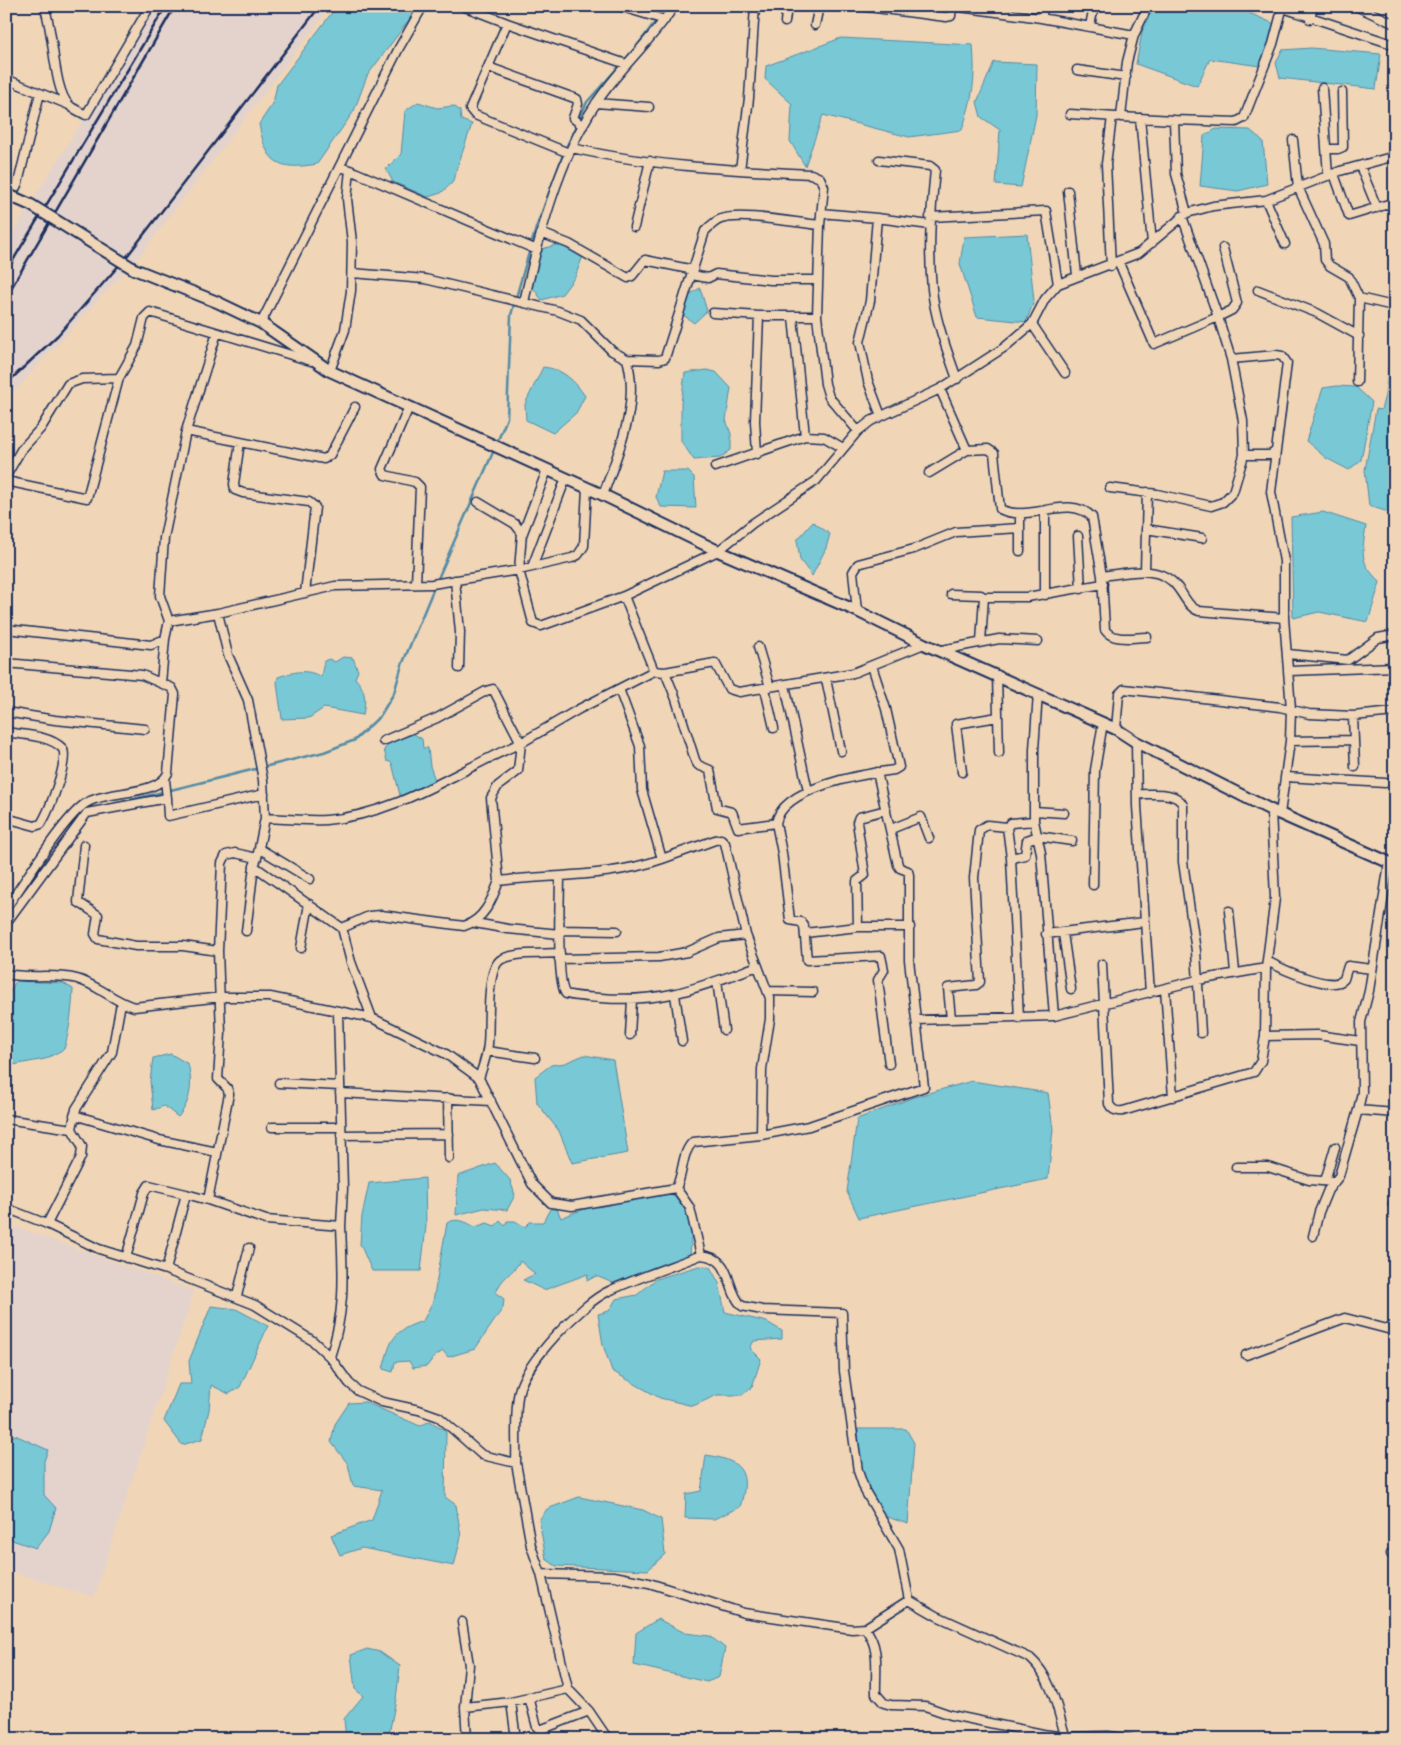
<svg xmlns="http://www.w3.org/2000/svg" width="1401" height="1745" font-family="'Patrick Hand',sans-serif">
<style>
.built{fill:#e3d3cc}
.water{fill:#79c8d6;stroke:#538ba6}
.lines{fill:none;stroke-linecap:round;stroke-linejoin:round}
.stream{stroke:#538ba6;stroke-width:2.5}
.minor-casing{stroke:#1b2f5e;stroke-width:11}
.major-casing{stroke:#1b2f5e;stroke-width:14}
.minor{stroke:#f0d6b7;stroke-width:8}
.major{stroke:#f0d6b7;stroke-width:10}
.rail{stroke:#1b2f5e;stroke-width:2.5}
.major-bridge-casing{stroke:#1b2f5e;stroke-width:14;stroke-linecap:butt}
.major-bridge{stroke:#f0d6b7;stroke-width:10}
</style>
<rect width="100%" height="100%" fill="#f0d6b7"/>
<filter id="ink" filterUnits="userSpaceOnUse"><feTurbulence type="fractalNoise" baseFrequency=".02" numOctaves="2"/><feDisplacementMap in="SourceGraphic" scale="10" xChannelSelector="R" yChannelSelector="G"/><feConvolveMatrix kernelMatrix="1 2 1 2 8 2 1 2 1" color-interpolation-filters="sRGB"/></filter>
<g filter="url(#ink)">
<path class="built" d="M143,6h188l-190,248 -135,146v-157l80,-128z
M6,1223l188,68 -100,306 -88,-27z"/>
<path class="water" d="M337,6h74l3,7 -47,63 -13,35 -37,53c-39,7 -51,-1 -58,-40l14,-21 4,-18z
M1154,6h79l44,19 -17,41 -50,-7 -13,27 -61,-22 7,-37z
M841,38l132,7c3,35 0,52 -11,85l-53,7 -86,-22 -18,51 -15,-25 2,-37 -27,-25 1,-13z
M1311,48l70,6 -5,35 -96,-11 -4,-15 6,-13z
M994,62l43,2 -1,51 -15,72 -25,-2 4,-55 -19,-13 -4,-15z
M418,102l19,6 17,-2 6,5 1,9 11,4 -20,59 -11,10 -13,4 -35,-15 -7,-13 15,-15 4,-43z
M1216,129l34,1 13,11 4,43 -29,7 -38,-5 4,-50z
M1027,234l7,67 -8,21 -49,-5 -17,-53 4,-27z
M562,243l21,13 -8,21 -13,17 -20,6 -11,-15 11,-36z
M700,288l7,23 -13,12 -16,-12 14,-18z
M1395,350v164l-26,-8 -4,-36 11,-61 5,1 4,-15 5,-43z
M543,367c20,2 31,13 42,29l-9,17 -23,20 -27,-13 -1,-16z
M707,370l9,2 15,16 -5,32 5,14v16l-11,8 -26,2 -13,-19v-38l4,-30z
M1337,386l19,1 16,15 -11,58 -12,10 -23,-12 -20,-17 17,-53z
M662,471h26l6,6 2,31 -35,-1 -5,-10z
M1323,512l43,14c-4,28 -7,36 14,56l-12,40 -49,-10 -26,6 -2,-101z
M813,522l17,12 -4,14 -14,28 -12,-16 -3,-20z
M343,657l10,1 5,13 -3,7c11,12 11,21 8,37l-39,-7 -15,10 -27,1 -5,-36 1,-6c15,-5 29,-9 43,0l3,-16 5,-2 6,3z
M414,734l8,5 1,9h5l2,18 6,17 -35,16 -9,-36 -5,-2 -3,-11 5,-8z
M16,981l47,2 10,6c-1,21 -3,40 -9,60l-19,10 -32,6 -6,-23 5,-17c-8,-18 -6,-28 4,-44z
M171,1054l17,10c5,19 3,38 -10,53l-14,-11 -11,4 -3,-29 3,-23z
M584,1055l29,5 15,93 -56,10 -13,-32 -22,-28 -2,-26 16,-12 14,-2z
M972,1081l76,12 5,36 -5,50 -189,39 -12,-26 10,-73 57,-22z
M495,1163l15,17 5,15 -8,15 -23,-2 -28,7 2,-39z
M425,1178l1,48 -5,45h-49l-12,-27 2,-28 7,-33z
M672,1194c22,22 20,32 18,62l-77,27 -17,-7 -9,5 1,-7 -44,16 -21,-10 12,-6 -15,-13c-7,13 -19,16 -24,32l8,6 -1,9 -28,41 -27,8 -5,-6 -9,6 -7,9 -14,2 -4,-7 -14,1 -2,10 -10,-3c8,-30 9,-38 40,-48l10,-20 14,-78c10,-6 19,-1 28,4l12,-4 8,3 5,-5 5,5 2,-5h8l10,6 5,-5h13l7,-13h7l4,9c34,-15 74,-22 111,-24z
M699,1266l11,1 9,16 6,29 42,10 15,9v8l-28,2 -4,7 11,11 -9,28 -10,8h-25l-24,11 -33,-8 -48,-27 -9,-26 -5,-31 11,-3 7,-12 21,-4 19,-16z
M211,1306l25,3 32,17 -28,61 -11,7 -18,-9 -2,25 -7,29 -20,6 -18,-24 15,-37h12l-2,-23z
M365,1402l55,24 10,-5 16,10 -1,66 11,8 5,32 -7,29 -92,-18 -22,7 -9,-20 41,-15 10,-30 -29,-4 -5,-22 -17,-22 4,-18 14,-21z
M858,1429h48l8,14 -6,81 -27,-9 -20,-39z
M15,1435l33,15 -4,11v34l12,13 -7,23 -13,17 -30,-10v-99z
M706,1455c36,5 45,17 34,52l-26,12 -29,-1 1,-24 15,-3z
M579,1497l64,13 18,9 4,35 -17,16 -92,-4 -10,-7 -7,-39 8,-11z
M658,1619l27,14 25,3 15,12 -6,29 -12,5 -73,-17 2,-32z
M367,1649l13,3 20,14 -4,33 -8,40h-42l-2,-20 19,-23 -8,-7 -4,-34z"/>
<g class="lines">
<path class="stream" d="M496,445l11,-27 4,-103 25,-87 28,-76 23,-50 50,-56 30,-40
M90,810l234,-58 31,-12 25,-24 14,-23 8,-28 31,-75 61,-140"/>
<defs>
<path id="minor" d="M44,6c10,24 9,84 25,99 4,4 12,7 17,10l64,-109
M463,6l44,17
M619,6l46,14
M860,6l86,11 5,-1 1,-9
M952,6l89,12 93,17 -7,27 -6,55 53,3 2,54 11,39
M1356,6l39,18
M1280,7l115,38
M1041,18l3,-12
M1310,19l3,-13
M785,22l2,-16
M815,25l4,-19
M1090,26l4,-20
M1134,35l14,-29
M488,67l89,32 1,5 -5,14 10,8
M1077,70l49,7
M6,79l63,26
M1322,88l6,88
M596,103l53,4
M1070,114l46,3
M1140,118l12,125
M1174,120l62,2 8,-4 29,-74 10,-38
M1293,140l5,47 26,57 1,16 5,6 19,11 10,21 -2,84
M572,148c78,18 159,22 239,26l9,4 4,9 -4,38 -3,91 8,68 4,13 29,34
M1326,149h12l5,-2 -1,-55
M569,153l-94,-38 -5,-6 37,-86 119,41
M879,160l51,6 5,4c-4,40 -7,79 -3,119 3,31 15,61 25,90
M1360,166l17,42
M350,170l187,80
M740,170l9,-72 6,-92
M1334,174l15,42 46,-14
M1068,191l9,84
M1266,200l19,44
M6,207l12,-24 22,-90
M821,213l56,5
M930,217l116,-6 12,73
M634,227l16,-66
M541,233l28,11 59,34 4,-2 13,-16 49,10
M1119,263l35,81 64,-27 -36,-101
M1111,266l-5,-102 6,-47
M352,273l73,6 133,32 23,9 31,31 15,8c13,46 -9,94 -24,136
M692,275l16,3 8,-4 55,6h47
M1258,290l59,23 42,23
M1359,298l30,7 4,-4 2,-8
M524,302c14,-63 35,-143 71,-197 23,-36 56,-63 79,-99
M713,313l46,3h58
M793,317l12,119
M261,323l138,-275 24,-42
M1032,324l33,49
M217,333l-31,98 -22,107 -4,58 9,25 49,-8 117,-27 97,-2 87,-14 53,-12 6,-3 6,-9 3,-58
M627,359l32,1 6,-2 40,-127c5,-5 10,-10 16,-12 20,-7 75,4 99,6
M1231,359l45,-4 6,1 5,7 -11,88 -6,4h-26
M330,371l15,-41 6,-39 1,-49 -5,-43 3,-29 -10,-3
M940,389l27,61 21,-1 6,4 6,56c29,15 68,-16 92,8l10,59 3,54c8,12 30,7 42,7
M409,407l-27,62 3,6 30,7 5,5 -4,97
M881,416l-13,-35 -8,-39 10,-41 7,-83 53,7
M186,431l138,28 6,-4 25,-48
M240,442l-6,42 1,6 8,3 66,9 6,5 -10,86
M1276,451l-5,41 13,69v57l7,91 -1,32 -10,73
M757,454l-2,-33 4,-105
M715,467l90,-31 19,1 19,11
M929,473l38,-23
M6,476l15,-26 20,-22 27,-44 14,-5 37,-1 18,-32 7,-28 6,-6 161,49
M6,481l81,17 32,-120
M1110,488l47,6 54,12 12,-4 10,-10 11,-37 -1,-34 -12,-62 -13,-42 14,-7 5,-7 -14,-55
M478,502l37,22 7,9 -3,37 14,53 8,3 83,-30 94,-45 35,-28 63,-42 42,-50 13,-10 69,-32 65,-42 27,-23 13,-25 13,-15 81,-31 48,-40 26,-7 53,-6 74,-29 55,-15
M1146,529l56,9
M522,535l25,-65
M1078,536l3,53
M1020,551v-38
M532,567l34,-89
M1145,571l2,-79
M1102,576c26,-3 58,-13 76,12 7,9 10,19 21,23l85,7
M455,580l5,52 -1,36
M951,594l30,1 3,2 -3,45
M1045,595v-84
M624,596l30,75
M984,597h43l76,-13
M857,611l-4,-39 5,-8 56,-15 42,-17 64,-4
M218,613l10,42 20,45 15,80 2,38 -8,40
M6,629l145,16 14,-6 4,-18
M758,647l12,40
M942,650l57,-11 39,2
M1288,654l60,6 30,-22 17,-3
M6,663l136,12 30,13 3,6 -7,79c-10,23 -59,17 -80,29 -22,11 -65,83 -82,106
M1290,671l105,-4
M665,672l11,27 19,61 3,5 12,5 7,38 15,4 6,16 38,-5 6,30 8,67 11,2 3,4 3,34 74,-4 3,14 -6,10 11,84
M997,675l2,78
M826,679l15,72
M161,683l4,-44
M785,685l23,106
M619,689l21,57 2,44 20,69 53,-19 6,-1 4,4 21,92 24,63v21l-8,50 -1,66
M765,689l9,39
M1038,694l-4,55v72l7,32 13,163
M6,712l49,8 90,9
M1353,716l2,51
M1116,729l3,-35 5,-5 156,18 29,7 44,2 42,-4
M6,732c17,3 43,3 56,16 9,9 -14,65 -21,76l-6,2 -29,-8
M1290,741l64,-1
M1136,742l1,64 13,187
M962,772l-6,-48 42,-7
M1286,777l99,6
M165,780l2,18
M1137,794c14,1 39,-4 46,11v57l13,89 5,82
M1034,811l30,2
M265,818c20,1 41,3 61,2 71,-5 132,-50 195,-77l-28,-54 -7,2 -49,27 -54,23
M776,823c6,-36 87,-49 118,-53l5,-3 -13,-58 -14,-43
M891,829l30,-12 8,21
M84,845l-6,57 20,13 -3,19 3,5 38,7h47l35,5
M260,849l50,30
M1011,858l14,-3 2,-15 11,-4 34,5
M1389,863l-20,128 -8,31 1,70 -4,18 37,3
M560,877c0,18 -4,108 6,117 11,3 23,3 35,4 63,5 99,-11 157,-32
M499,881l-8,-83 7,-12 20,-15 3,-28 58,-34 75,-38 11,1 50,-9 14,26 10,3 114,-19 71,-29
M1093,885l2,-115 8,-47
M1229,911l6,61
M6,923l81,-110 80,-15 1,18 96,-22
M475,923l33,6 52,5
M858,927l-1,-46 8,-6 -8,-53 2,-5 27,-7
M342,928l9,34 21,56
M560,930l57,1
M246,931l8,-65
M805,933l53,-6h52
M1063,933l8,56
M1046,934l98,-12
M301,948l8,-44
M559,959l100,-2 28,-5 32,-14 27,-3
M1267,961c13,7 66,32 77,18l4,-13 24,3
M1102,964l7,140c3,6 7,8 14,7l131,-39 7,-11 4,-25 1,-68 9,-70 -4,-88
M6,974c24,5 48,-1 71,5 21,6 36,22 57,28l87,-10h49l102,21 74,36 33,24 53,106 19,19 21,3 104,-18 14,20 11,47c-30,12 -62,22 -92,36 -27,12 -83,71 -90,100 -5,23 -2,49 -3,72
M717,981l7,49
M1165,989l8,108
M768,991l45,1
M675,995l7,46
M1019,1018l-8,-160 -4,-31 4,-4 23,-2
M951,1019l-3,-31 28,-3 4,-3 -6,-104 5,-48 8,-5 20,2
M916,1020l138,-4 144,-36 68,-12
M630,1035l2,-35
M1265,1036l52,-1 43,6
M487,1051l48,7
M479,1078c4,-12 8,-22 9,-34 2,-18 -3,-77 14,-85 16,-7 40,-5 58,-6
M279,1083l61,3
M340,1093l151,8
M448,1098l1,60
M74,1115l85,25 58,12
M6,1119l66,10 10,17 -1,11 -34,67
M272,1127h69
M72,1129l4,-20 36,-57 9,-49
M341,1135l108,-1
M1236,1167h32l41,13 25,2
M1325,1181l10,-34
M676,1188c8,-15 5,-35 17,-46l68,-7 48,-9 115,-39 -15,-127v-85l-1,-4 -8,-3 -2,-3 -21,-93
M208,1200l58,20 75,6 2,-38 -5,-176
M1393,1204h2
M6,1208l41,16 52,25 67,21 89,35 58,36 17,16 19,26 9,8 24,11 37,8 20,7 43,38 34,8 15,83 10,28 27,115 21,22 19,28
M1313,1236l6,-24 9,-22 11,-14 19,-66
M701,1255c33,3 23,32 41,51l20,4 80,3 2,58 14,100 7,20 34,58 10,51
M126,1258l18,-65 5,-8 37,9
M166,1270l20,-76 22,6 21,-106 -2,-6 -9,-9 3,-46 -3,-82 4,-88 4,-8 9,-2 22,5 -3,8 88,62 27,-12 12,-1 83,11c20,-6 28,-26 35,-45 57,-7 109,-3 163,-22
M237,1296l12,-48
M1246,1355l99,-37 50,13
M330,1357c16,-48 13,-81 11,-131
M1391,1554h4
M541,1574l73,2 35,7 95,30 108,16 13,-1 44,-28
M909,1600l28,16 93,42c22,19 28,53 36,81
M462,1622l7,43 -4,42
M865,1628c16,20 10,42 11,66l8,9 7,2 34,1 26,9 92,19 22,3 43,-1 23,3
M529,1697l8,30 3,3 49,-19
M511,1702l5,37
M467,1739l-2,-32 46,-5 57,-13"/>
<path id="major" d="M134,269l83,33 44,21 69,48 273,124 115,56 139,60 67,33 192,85 20,13 135,68 124,55"/>
</defs>
<use href="#minor" class="minor-casing"/>
<use href="#major" class="major-casing"/>
<use href="#minor" class="minor"/>
<use href="#major" class="major"/>
<path class="rail" d="M6,272l157,-261
M6,297l169,-291
M6,384l52,-49 70,-80 192,-249"/>
<defs>
<path id="major-bridge" d="M6,194l25,11 103,64"/>
</defs>
<use href="#major-bridge" class="major-bridge-casing"/>
<use href="#major-bridge" class="major-bridge"/>
</g>
</g>
<rect width="1401" height="1745" fill="none" stroke="#f0d6b7" stroke-width="25"/>
<rect x="12" y="12" width="1376" height="1720" fill="none" stroke="#1b2f5e" stroke-width="2" filter="url(#ink)"/>
</svg>
